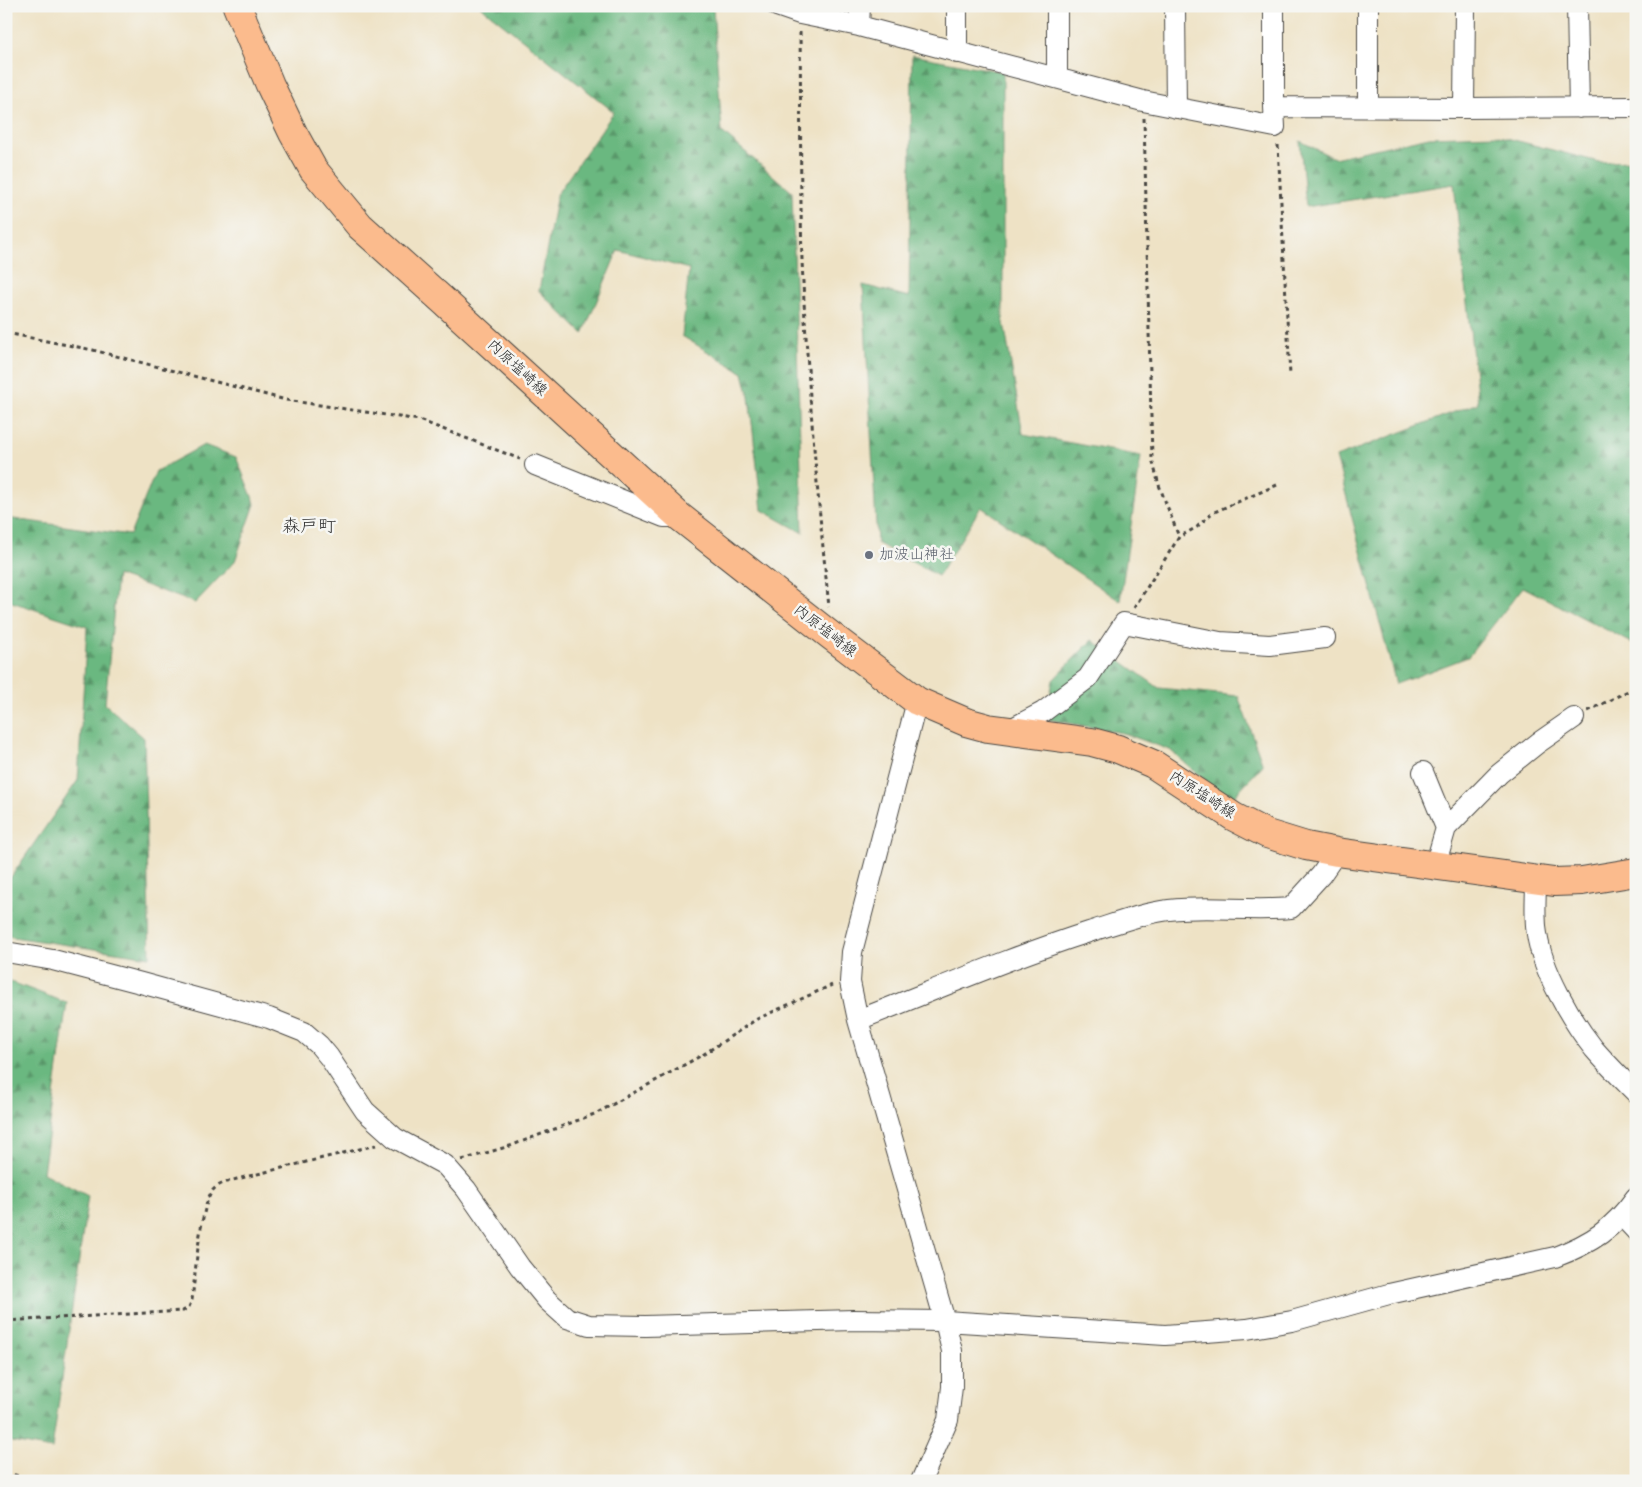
<svg xmlns="http://www.w3.org/2000/svg" width="1642" height="1487" font-family="Mynerve,'Klee One',sans-serif">
<style>
.forest{fill:url(#forest-firs);stroke:#4b7256}
.lines{fill:none;stroke-linecap:round;stroke-linejoin:round}
.street-casing{stroke:#484642;stroke-width:22}
.primary-casing{stroke:#484642;stroke-width:30}
.path{stroke:#484642;stroke-width:3;stroke-dasharray:4 4;stroke-linecap:butt}
.street{stroke:#fff;stroke-width:20}
.primary{stroke:#fbbb8d;stroke-width:28}
.worship-dot{fill:#6b7280;stroke:#f6f6f2;stroke-width:2}
.labels{text-anchor:middle;dominant-baseline:central;stroke-width:5;stroke-linejoin:round;paint-order:stroke}
.street-label{font-size:15px;fill:#2b2b2b;stroke:#f6f6f2}
.worship-label{font-size:15px;fill:#5b616d;stroke:#f6f6f2;text-anchor:start}
.quarter-label{font-size:18px;fill:#2b2b2b;stroke:#f6f6f2}
</style>
<defs>
<pattern id="forest-firs" width="22" height="20" patternUnits="userSpaceOnUse" patternTransform="scale(1.25)"><rect width="22" height="20" fill="#6bb880"/><path d="M5 1l3.5 6h-7zM16 11l3.5 6h-7z" fill="#589669"/></pattern>
</defs>
<rect width="100%" height="100%" fill="#f6f6f2"/>
<filter id="ink" filterUnits="userSpaceOnUse"><feTurbulence type="fractalNoise" baseFrequency=".02" numOctaves="2"/><feDisplacementMap in="SourceGraphic" scale="10" xChannelSelector="R" yChannelSelector="G"/><feConvolveMatrix kernelMatrix="1 2 1 2 8 2 1 2 1" color-interpolation-filters="sRGB"/></filter>
<filter id="wash" filterUnits="userSpaceOnUse"><feTurbulence type="fractalNoise" baseFrequency=".0096" numOctaves="4" result="noise"/><feDisplacementMap in="SourceGraphic" scale="20" xChannelSelector="R" yChannelSelector="G"/><feGaussianBlur stdDeviation="1.12" result="paint"/><feColorMatrix in="noise" values="0 0 0 0 0 0 0 0 0 0 0 0 0 0 0 0 0 1.4 0 .05"/><feComposite in="paint" operator="in"/></filter>
<g filter="url(#wash)">
<rect width="100%" height="100%" fill="#eee2c5"/>
<path class="forest" d="M480,6l233,2 9,124 70,60 11,341 -41,-23 -13,-113 -6,-24 -61,-37 7,-67 -71,-19 -35,84 -44,-43 18,-97 57,-82z
M912,55l91,17v245l20,117 118,22 -21,145 -139,-94 -43,69 -61,-33 -14,-258 46,12z
M1495,135l104,27 37,-1v484l-113,-58 -55,70 -72,27 -60,-227 142,-54 -24,-219 -148,23 -6,-66 34,17 95,-21z
M204,445l32,12 19,47 -20,57 -40,42 -78,-28 -12,129 39,34 6,219 -144,-21v-52l72,-104 9,-153 -81,-27v-82l124,17 26,-64z
M1092,640l67,48 79,8 25,69 -34,36 -59,-51 -47,-17 -77,-14 7,-39z
M6,980l61,23 -24,170 45,23 -36,253 -46,-8z"/>
</g>
<g filter="url(#ink)">
<g class="lines">
<defs>
<path id="street" d="M777,6l23,8 59,12 284,75 132,26 -1,-20v-101
M957,6v47
M1175,6l1,102
M1577,6l2,102
M859,26l1,-20
M1057,78v-72
M1274,107l190,1 172,-1
M1368,107v-101
M1464,108l1,-102
M535,465l129,52h16
M917,701l-65,251 -2,30 8,38 87,301 7,30v36l-4,33 -27,61
M1007,731l36,-19 45,-34 36,-55 96,19 50,3 55,-7
M1423,772l23,56
M1435,866l11,-38 53,-54 39,-31 36,-25
M1536,880c0,18 -2,37 1,54 5,36 34,86 57,115 13,15 28,30 42,44
M6,952l47,8 88,23 128,35 35,14 15,13 10,12 36,54 30,27 50,27 21,24 54,78 27,33 20,18 22,7 56,1 209,-6 91,1 220,14 82,-6 45,-8 97,-27 166,-37c37,-14 58,-28 81,-60
M858,1020c77,-30 153,-63 231,-88 26,-8 53,-19 80,-22 41,-5 81,2 122,-2l30,-33 16,-23
M1622,1216l14,15"/>
<path id="primary" d="M237,6l33,79 23,48 20,36 47,57 88,79 232,212 150,118 87,66 49,21 22,6 104,14 26,7 35,15 81,53 33,17 39,12 31,6 217,30 28,-1 54,-9"/>
</defs>
<use href="#street" class="street-casing"/>
<use href="#primary" class="primary-casing"/>
<path class="path" d="M800,32c1,76 0,152 2,228 5,116 15,232 27,347
M1144,118l8,341 7,26 20,52
M1278,145l12,231
M6,333l87,17 193,50 133,20 101,39
M1134,608l45,-71 18,-10 15,-14 65,-28
M1588,711l48,-24
M462,1160l48,-14 87,-33 107,-59 53,-35 75,-34
M6,1321l177,-10 6,-4 3,-7c3,-22 8,-95 21,-110 5,-6 16,-9 24,-11l139,-34
M6,1473l34,8"/>
<use href="#street" class="street"/>
<use href="#primary" class="primary"/>
</g>
</g>
<circle class="worship-dot" cx="869" cy="555" r="5"/>
<g class="labels">
<g class="street-label">
<text transform="translate(517 368) rotate(43)">内原塩崎線</text>
<text transform="translate(825 631) rotate(38)">内原塩崎線</text>
<text transform="translate(1202 795) rotate(33)">内原塩崎線</text>
</g>
<g class="worship-label">
<text x="879" y="555">加波山神社</text>
</g>
<g class="quarter-label">
<text x="309" y="527">森戸町</text>
</g>
</g>
<rect width="1642" height="1487" fill="none" stroke="#f6f6f2" stroke-width="25"/>
</svg>
